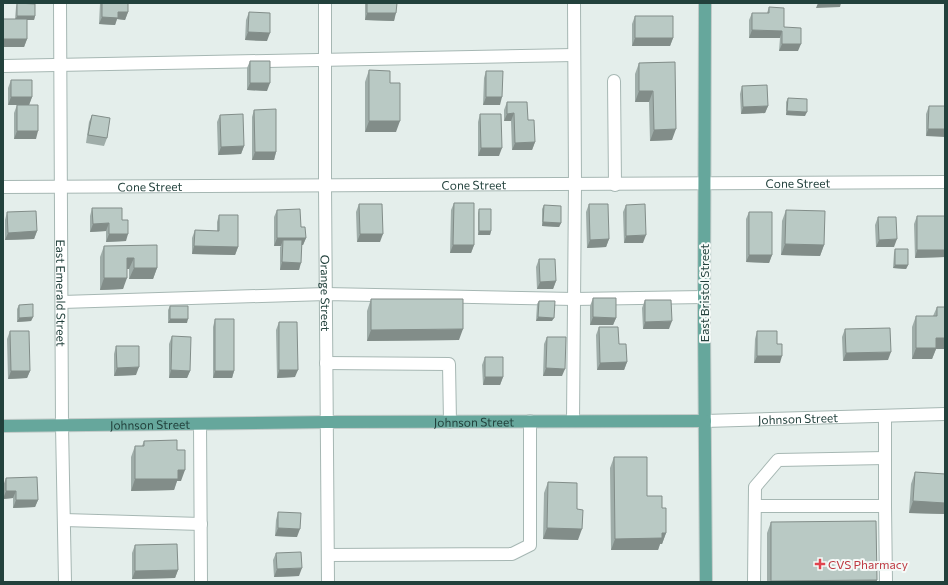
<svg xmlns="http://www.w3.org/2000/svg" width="948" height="585" font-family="Commissioner,sans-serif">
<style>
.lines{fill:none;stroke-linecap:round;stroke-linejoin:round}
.minor-casing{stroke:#a6b7b3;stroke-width:14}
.major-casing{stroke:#c1cac8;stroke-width:14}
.minor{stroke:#fff;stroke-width:12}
.major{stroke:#66a79c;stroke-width:12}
.wall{fill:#9fada9}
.shaded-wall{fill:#828d89}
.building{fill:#b9c9c4;stroke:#828d89}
.health-dot{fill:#e0444e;stroke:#f5faf8;stroke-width:1.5}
.labels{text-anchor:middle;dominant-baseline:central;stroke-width:4;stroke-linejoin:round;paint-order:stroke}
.street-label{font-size:12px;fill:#22413c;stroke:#f5faf8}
.health-label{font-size:12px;fill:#be3a42;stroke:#f5faf8;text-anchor:start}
</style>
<rect width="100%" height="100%" fill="#e4eeeb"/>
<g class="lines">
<defs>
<g id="minor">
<path id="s1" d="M60,3l2,423 3,156"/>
<path id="s2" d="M325,3v183l3,396"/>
<path d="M3,66l571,-11"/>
<path d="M614,81l1,104"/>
<path id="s3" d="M3,187l942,-5"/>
<path d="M62,302l264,-8 248,5 130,-2"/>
<path d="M326,363l123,1 1,58"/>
<path d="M573,421l2,-236 -1,-182"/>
<path id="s4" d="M705,421l240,-7"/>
<path d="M200,424l1,158"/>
<path d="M755,506h130v-90"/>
<path d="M885,506l1,76"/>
<path d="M64,520l137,4"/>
<path d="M328,555l184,-1 18,-9v-124"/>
<path d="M754,582l1,-95 23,-27 107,-2"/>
</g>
<g id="major">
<path d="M705,3l-1,320 2,259"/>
<path id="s5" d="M3,426l324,-4 378,-1"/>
</g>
</defs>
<use href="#minor" class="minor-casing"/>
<use href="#major" class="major-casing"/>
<use href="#minor" class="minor"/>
<use href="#major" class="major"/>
</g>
<path class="wall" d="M17,3l18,13 -1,4h-7v19l-3,8 -9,-28 1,-12z
M100,3h28v9l-3,8 -8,-1 -2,6 -16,-1z
M365,3h32l-3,18 -29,-1z
M769,7l15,20 14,24h-19l1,-13h-31v-18l3,-7h15z
M249,12l18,29 -22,-1 1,-20z
M635,16l38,22 -3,8h-38v-22z
M250,61l17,30 -20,-1v-22z
M675,62l-3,78 -22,1 -1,-39h-14v-28l4,-11z
M369,70l21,13 6,49h-31v-50z
M486,71l14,34h-17l1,-27z
M11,80l21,17 -3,8h-21v-17z
M742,86l26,20 -3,7 -24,1 -1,-20z
M788,98l17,18 -19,-1v-13z
M507,102l28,40 -3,8h-20l-1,-29h-7v-11z
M17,105l19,34h-22v-26z
M929,106h16l-19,30v-22z
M254,110l22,42 -2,8h-22v-43z
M480,114l19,42h-21v-34z
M92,115l15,23 -3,8 -18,-3 3,-21z
M220,115l24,31 -3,8 -23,1 -1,-33z
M454,203l20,42 -3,8h-21l1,-43z
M359,204l21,38h-23l-1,-30z
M589,204l20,35 -3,8 -19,1 -1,-36z
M544,205l17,18 -2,4 -17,-1v-17z
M626,205l17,38h-19l-1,-31z
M92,208l30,12 4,21 -20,1v-11l-16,1v-16z
M479,209l12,22 -1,4h-12v-22z
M277,210l24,17 5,11 -3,7h-1l-3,25h-19v-23l1,-1h-7v-29z
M786,210l38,35 -4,11 -39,-1 1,-34z
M7,212l30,19 -3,8 -29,1v-20z
M749,212l23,43 -3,8 -23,-1v-43z
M219,215l19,32 -3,8 -43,-1v-16l3,-8 22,1v-9z
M917,216h28v41l-30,1 -1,-34z
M878,217l16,30h-18l-1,-22z
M104,246l53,22 -4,11h-24v-10h-2l-4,20 -23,1v-33z
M895,249l13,16 -2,4 -13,-1 1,-15z
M539,259l17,22 -3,8h-16l-1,-22z
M593,298l23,20 -3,7h-23v-19z
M371,299l88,41 -92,1v-30z
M645,300l24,29h-26l-1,-21z
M539,301l13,20h-16l1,-17z
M19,305l14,12 -2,4 -14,1v-13z
M170,306l17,17h-19v-13z
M937,307h8v42h-9l-4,10h-20v-32l4,-11h17z
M215,319l19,52 -2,7h-19v-51z
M279,322l16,55 -18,1 -1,-48z
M599,327l20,17 8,18 -3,8h-27l-1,-35z
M845,329l43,31 -45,1 -1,-24z
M10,331l20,40 -3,7 -19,1 -1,-40z
M757,331l20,13 3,19h-26l1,-24z
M172,336l18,35 -3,7h-18v-34z
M547,337l15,39h-19l1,-32z
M116,346l20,29 -22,1v-22z
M485,357l18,20 -3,8h-17l-1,-20z
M144,441l33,9 4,31h-4l-3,9 -43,1v-34l4,-11h7z
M614,457l33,39 15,12 4,25 -4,11h-2l-2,6h-47l-1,-82z
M915,472l30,2v40l-36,-1 2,-29z
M6,478l32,22 -3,7 -22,1v-10l-10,1v-13z
M548,482l29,27 1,31 -35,-1 1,-46z
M278,512l19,25 -22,-1 1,-16z
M771,522l106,58 -1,2h-109v-49z
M135,545l43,25 -3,8 -43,1v-26z
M276,553l23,23 -25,1 -1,-17z"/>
<path class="shaded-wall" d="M818,3h23l-1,4 -24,1z
M118,12h10l-3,8 -8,-1 -2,6 -16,-1 3,-7z
M367,13h29l-2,8 -29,-1z
M17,16h18l-1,4h-19z
M752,30l30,1 -2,7h-31z
M248,32l22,1 -3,8 -22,-1z
M635,38h38l-3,8h-38z
M3,39h24l-3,8h-21z
M782,44h19l-3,7h-19z
M250,83h20l-3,8 -20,-1z
M639,91h14l-4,11h-14z
M11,97h21l-3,8h-21z
M486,97h16l-2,8h-17z
M768,106l-3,7 -24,1 2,-7z
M787,111l20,1 -2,4 -19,-1z
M514,113l-3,8h-7l3,-7z
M369,121h31l-4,11h-31z
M676,129l-4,11 -22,1 4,-11z
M928,129h17v8l-19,-1z
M17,131h21l-2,8h-22z
M535,142l-3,8h-20l3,-7z
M244,146l-3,8 -23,1 3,-8z
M481,148h21l-3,8h-21z
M255,152h21l-2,8h-22z
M543,222l18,1 -2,4 -17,-1z
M109,223l-3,8 -16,1 3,-8z
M37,231l-3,8 -29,1 3,-7z
M479,231h12l-1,4h-12z
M109,234h19l-2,7 -20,1z
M360,234h23l-3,8h-23z
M646,235l-3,8h-19l2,-7z
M277,238h29l-3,7h-20v-5l-2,6h-7z
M609,239l-3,8 -19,1 3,-8z
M897,239l-3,8h-18l3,-7z
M785,244l39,1 -4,11 -39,-1z
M453,245h21l-3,8h-21z
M194,246l44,1 -3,8 -43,-1z
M917,250h28v7l-30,1z
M749,255h23l-3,8 -23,-1z
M127,258h7l-5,11h-6z
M282,262l19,1 -2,7h-19z
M895,265h13l-2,4 -13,-1z
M134,268h23l-4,11h-24z
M104,278h23l-4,11 -23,1z
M556,281l-3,8h-16l3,-7z
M33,317l-2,4 -14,1 2,-4z
M538,317l16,1 -2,3h-16z
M593,317l23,1 -3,7h-23z
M170,319h18l-1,4h-19z
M672,321l-3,8h-26l2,-7z
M463,329l-4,11 -92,1 4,-11z
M936,338h9v11h-9l-4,10h-20l4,-11z
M891,352l-3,8 -45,1 3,-8z
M757,356h25l-2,7h-26z
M627,362l-3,8h-27l3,-7z
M139,367l-3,8 -22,1 3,-8z
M546,368l19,1 -3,7h-19z
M171,370l19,1 -3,7h-18z
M279,370h19l-3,7 -18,1z
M11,371h19l-3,7 -19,1z
M215,371h19l-2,7h-19z
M485,377h18l-3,8h-17z
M178,470h7l-4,11h-4l-3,9 -43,1 4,-12z
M6,491h10l-3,7 -10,1z
M16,500h22l-3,7 -22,1z
M913,501l32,2v11l-36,-1z
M278,528l22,1 -3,8 -22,-1z
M547,528l35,1 -4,11 -35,-1z
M662,533h4l-4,11h-2l-2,6h-47l4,-11z
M302,568l-3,8 -25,1 3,-8z
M178,570l-3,8 -43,1 3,-8z
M877,580l-1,2h-105v-1z"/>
<path class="building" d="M17,3l18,1v12h-18z
M102,3h26v9h-10v6l-16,-1z
M367,3h30l-1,10h-29z
M769,7l15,1v19l17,1v16h-19v-13l-30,-1v-17h17z
M249,12l21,1v20l-22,-1z
M635,16h38v22h-38z
M3,19h24v20h-24z
M250,61h20v22h-20z
M675,62l1,67 -22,1 -1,-39h-14v-28z
M369,70l21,1v12h10v38h-31z
M486,71h17l-1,26h-16z
M11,80h21v17h-21z
M767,85l1,21 -25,1 -1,-21z
M788,98l19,1v13l-20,-1z
M507,102h20l1,18h6l1,22 -20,1 -1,-30 -7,1z
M17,105h21v26h-21z
M929,106h16v23h-17z
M276,109v43h-21l-1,-42z
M243,114l1,32 -23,1 -1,-32z
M480,114h21l1,34h-21z
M92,115l18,3 -3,20 -19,-3z
M454,203h20v42h-21z
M359,204h23l1,30h-23z
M589,204h19l1,35 -19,1z
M645,204l1,31 -20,1v-31z
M544,205l17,1v17l-18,-1z
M92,208h30v12h6v14h-19v-11l-16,1z
M300,209l1,18h4l1,11h-29v-28z
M479,209h12v22h-12z
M786,210l39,1 -1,34 -39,-1z
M36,211l1,20 -29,2 -1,-21z
M749,212h23v43h-23z
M219,215h19v32l-44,-1 1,-16 24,1z
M917,216h28v34h-28z
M878,217h18l1,22 -18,1z
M283,240h19l-1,23 -19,-1z
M157,245v23h-23v-10h-7v20h-23v-32z
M895,249h13v16h-13z
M539,259h16l1,22 -16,1z
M593,298h23v20l-23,-1z
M371,299h92v30l-92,1z
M645,300h26l1,21 -27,1z
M539,301h16l-1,17 -16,-1z
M33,304v13l-14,1v-13z
M170,306h18v13h-18z
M937,307h8v31h-9v10h-20v-32h21z
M215,319h19v52h-19z
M279,322h18l1,48h-19z
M599,327h19l1,17h7l1,18 -27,1z
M890,328l1,24 -45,1 -1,-24z
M10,331h19l1,40h-19z
M757,331h20v13h5v12h-25z
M172,336l19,1 -1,34 -19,-1z
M547,337h19l-1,32 -19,-1z
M116,346h23v21l-22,1z
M485,357h18v20h-18z
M177,440v10h8v20h-7v9h-43v-33h9v-5z
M614,457h33v39h15v12h4v25h-4v5l-47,1z
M915,472l30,2v29l-32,-2z
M37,477l1,23h-22v-9h-10v-13z
M548,482l29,1v26l6,1 -1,19 -35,-1z
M278,512l23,1 -1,16 -22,-1z
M876,521l1,59 -106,1v-59z
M177,544l1,26 -43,1v-26z
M301,552l1,16 -25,1 -1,-16z"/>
<path class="health-dot" d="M818 558h4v4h4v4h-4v4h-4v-4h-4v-4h4z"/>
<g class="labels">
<g class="street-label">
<text stroke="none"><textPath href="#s3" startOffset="795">Cone Street</textPath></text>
<text stroke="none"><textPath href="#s3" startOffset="471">Cone Street</textPath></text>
<text stroke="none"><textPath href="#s3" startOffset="147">Cone Street</textPath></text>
<text stroke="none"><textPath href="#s1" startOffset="290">East Emerald Street</textPath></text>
<text stroke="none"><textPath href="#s2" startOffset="290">Orange Street</textPath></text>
<text transform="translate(704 293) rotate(-90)">East Bristol Street</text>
<text stroke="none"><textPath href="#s4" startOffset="93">Johnson Street</textPath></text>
<text stroke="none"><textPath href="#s5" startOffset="471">Johnson Street</textPath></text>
<text stroke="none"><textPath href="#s5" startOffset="147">Johnson Street</textPath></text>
</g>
<g class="health-label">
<text x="828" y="564">CVS Pharmacy</text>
</g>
</g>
<rect width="948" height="585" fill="none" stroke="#22413c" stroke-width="8"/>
</svg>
